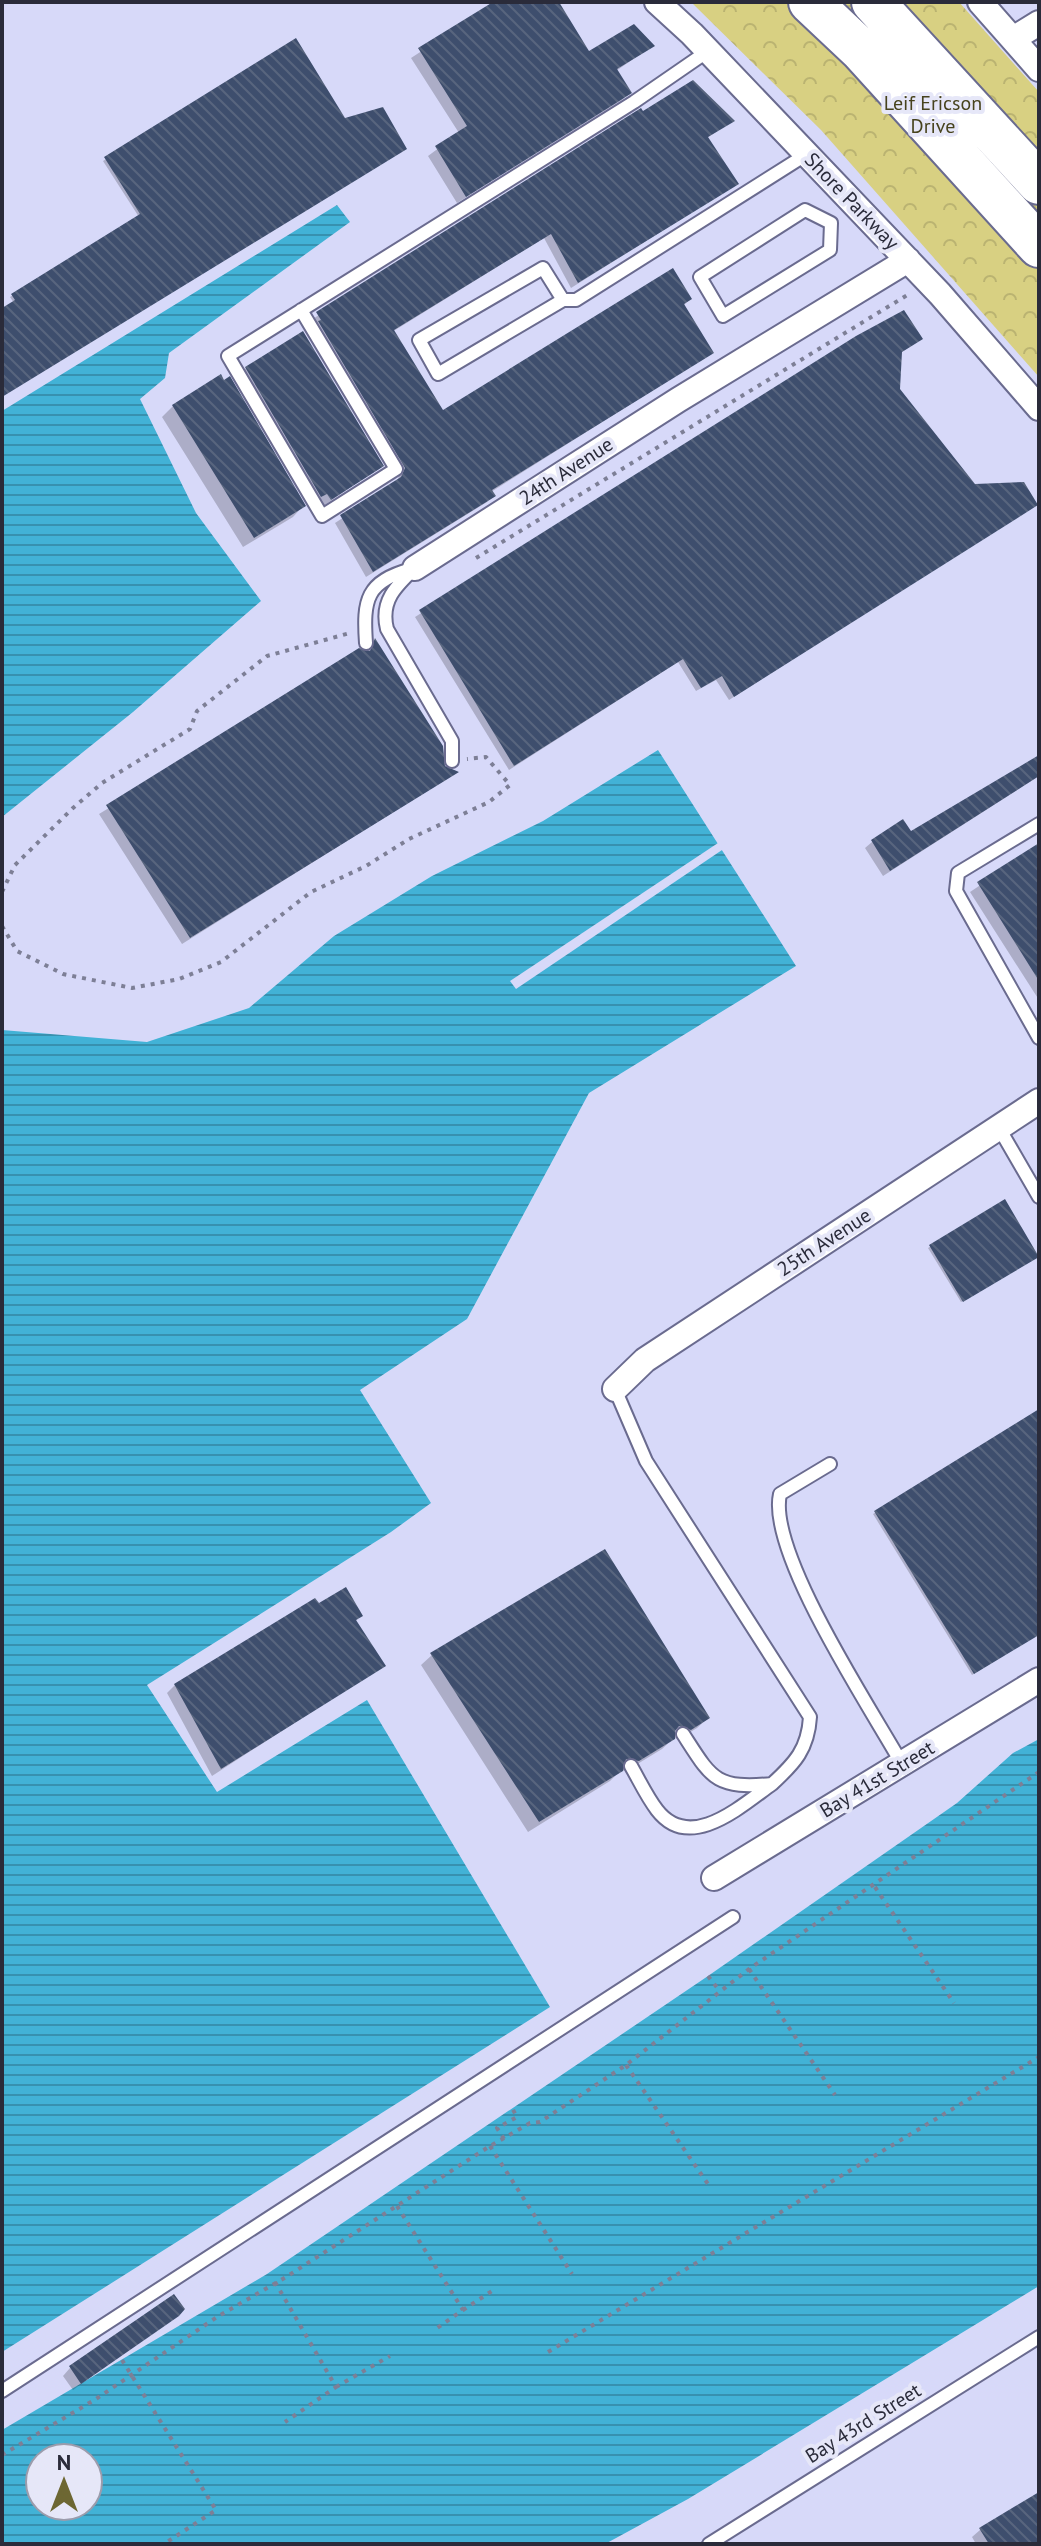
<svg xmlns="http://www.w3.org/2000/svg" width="1041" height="2546" font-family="'PT Sans',sans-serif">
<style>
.park{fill:url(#park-crowns)}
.water{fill:url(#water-rules);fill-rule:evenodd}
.pier{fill:#d7d9f9}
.shadow{fill:#0003}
.building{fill:url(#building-back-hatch)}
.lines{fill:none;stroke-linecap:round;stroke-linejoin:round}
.service-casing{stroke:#6a6b8f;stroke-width:16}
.minor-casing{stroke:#6a6b8f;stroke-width:28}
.motorway-casing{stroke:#6a6b8f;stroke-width:46}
.path{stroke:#7d7f96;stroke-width:4;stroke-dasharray:4 6;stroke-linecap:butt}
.service{stroke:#fff;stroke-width:12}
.minor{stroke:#fff;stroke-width:24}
.motorway{stroke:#fff;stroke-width:42}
.labels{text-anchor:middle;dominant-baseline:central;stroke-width:8;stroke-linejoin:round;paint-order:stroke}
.park-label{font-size:20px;fill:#47431d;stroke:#e6e7f8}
.street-label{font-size:20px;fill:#2a2b3a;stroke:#e6e7f8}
</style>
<defs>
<pattern id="park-crowns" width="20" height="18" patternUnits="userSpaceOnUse" patternTransform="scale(2)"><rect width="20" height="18" fill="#d8d082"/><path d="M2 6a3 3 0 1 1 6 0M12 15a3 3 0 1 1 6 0" fill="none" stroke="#bab371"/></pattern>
<pattern id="water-rules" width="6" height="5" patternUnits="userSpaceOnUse" patternTransform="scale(2)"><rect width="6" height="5" fill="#42b2d6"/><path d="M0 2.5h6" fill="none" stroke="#3791af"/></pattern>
<pattern id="building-back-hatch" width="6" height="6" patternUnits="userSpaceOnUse" patternTransform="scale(2)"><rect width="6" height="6" fill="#3e4e6d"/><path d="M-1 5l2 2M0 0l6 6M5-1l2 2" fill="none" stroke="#58657e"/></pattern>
</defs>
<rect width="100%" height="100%" fill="#d7d9f9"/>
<path class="park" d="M691,2h268l80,90v285l-218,-247z"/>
<path class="water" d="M337,205l13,17 -181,131 -4,25 -25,21 56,114 65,88 -128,111 -131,105v-406z
M658,750l138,216 -207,127 -122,226 -107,71 71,113 -40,29 -244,153 70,107 150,-92 183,307 -548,345v-1322l145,12 102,-34 85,-72 98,-60 111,-55z
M1039,1739v547l-351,213 -83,45h-603v-114l265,-156 441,-298 249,-173 56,-50zM40,2458h48v48h-48z"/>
<path class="pier" d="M721,841l4,7 -209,141 -6,-8z"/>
<path class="shadow" d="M497,2h59l32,52 64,-8 -36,25 13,21 -7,8 -165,103 -29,-47 31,-23 -48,-75z
M295,41l-293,355v-85l12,-8 -4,-6 129,-80 -36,-56z
M642,113l90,8 -25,17 30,46 -166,104 -27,-50 -152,94 50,81 248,-114 -7,7 29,47 -221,139 2,4 -6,6 -121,75 -31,-54 62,-41 2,-6 -86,-147 -2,-9z
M857,337l64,2 -21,14 -2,36 76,97 61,19 -306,195 -13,-20 -20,11 -18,-29 -169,108 -94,-153z
M246,368l135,98 -62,43 -84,-130z
M223,383l80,123 -10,11 -50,30 -81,-130 11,-11z
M375,641l68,127 13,5 -274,171 -83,-130 267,-162z
M1039,756v20l-156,100 -18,-28 7,-6 38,-8z
M1039,846v154l-69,-108z
M1004,1202l31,56 -74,44 -33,-54z
M1039,1411v222l-67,42 -99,-161z
M318,1606l43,9 -6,7 29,43 -172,111 -45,-83 8,-8z
M432,1655l276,63 -11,10 -18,11 -5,-1 -12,11 -36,22 -5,-1 -11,11 -82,51 -107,-167z
M178,2314l-105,76 -10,-14 7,-8z
M1039,2494v50h-63l-4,-7 8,-7z"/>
<path class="building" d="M493,2h66l30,49 45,-27 21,22 -38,23 15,24 -166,104 -31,-51 32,-20 -49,-78z
M296,38l49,80 38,-11 24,42 -405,248v-89l13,-8 -4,-6 129,-80 -36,-57z
M693,80l42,41 -27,16 31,47 -161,99 -27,-49 -157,96 49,80 230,-142 19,31 -8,5 30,49 -222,137 4,6 -123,76 -33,-57 61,-38 4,-9 -87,-147 3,-1 -5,-8 325,-204 2,3z
M904,310l19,29 -21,13 -2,37 75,95 49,-2 14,23 -304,192 -12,-21 -21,12 -18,-29 -169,107 -95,-156 437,-274z
M303,331l81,135 -53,34 -4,-6 -6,3 -76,-130z
M221,374l3,6 6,-4 76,130 -52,32 -82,-133z
M375,638l68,108 2,20 14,6 -269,166 -84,-133 253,-157 11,3z
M1039,755v21l-149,95 -19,-31 32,-21 8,12z
M1039,843v138l-62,-99z
M1005,1199l34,58 -76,45 -34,-57z
M1039,1409v226l-65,39 -100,-163z
M605,1549l105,169 -19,12 -12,-4 -4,5v8l-36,22 -13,-2 -3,12 -84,51 -109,-169z
M346,1587l17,29 -7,4 30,46 -165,103 -47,-85 141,-86 4,5z
M174,2294l11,15 -6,7 -98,68 -12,-18z
M1039,2492v52h-50l-10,-16z"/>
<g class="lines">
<defs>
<path id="service" d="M805,210l26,13 -1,27 -107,66 -23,-39z
M563,300l-20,-32 -124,72 19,34 125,-74h13l231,-146
M301,310l95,159 -74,47 -94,-160 406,-254 74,-51
M415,568c-19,18 -35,33 -28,61l65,112v20
M366,643c-3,-43 0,-62 46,-74
M1039,824l-81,49 -2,18 83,147
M999,1128l40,69
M615,1389l31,72 164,256c-2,32 -15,46 -38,67 -57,5 -60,-5 -89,-50
M830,1464l-50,30c-13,58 90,213 122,270
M631,1766c8,14 16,31 26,44 33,43 84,-4 115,-26
M2,2391l731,-474
M709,2544l330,-207"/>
<path id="minor" d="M657,2l35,32 248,260 99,114
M980,2l59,67
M1013,39l26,-16
M415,568l263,-168 230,-140
M615,1389l30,-29 394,-259
M714,1878l325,-198"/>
<path id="motorway" d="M810,2l51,48 178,196
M873,2l166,181"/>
</defs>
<use href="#service" class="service-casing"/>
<use href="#minor" class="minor-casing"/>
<use href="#motorway" class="motorway-casing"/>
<path class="path" d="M476,558l433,-264
M2,892l13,-27 58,-57 29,-25 88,-54 7,-18 70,-55 83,-23
M2,926l15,25 46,23 69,14 47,-9 42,-17 90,-70 55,-26 43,-27 80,-37 21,-17 -24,-28 -19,2
M875,1887l79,116
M749,1969l86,126
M708,1976l11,14
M626,2065l82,119
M504,2139l-7,-11 20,-11 -5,-9
M490,2146l82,128
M397,2206l66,104 -26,18
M275,2282l61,105 -51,35
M463,2310l32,-21
M548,2352l491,-295
M122,2360l94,150 -52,34
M336,2387l54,-31
M2,2455l94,-56 121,-82 69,-40 204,-131 40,-23 10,-1 86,-57 123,-96 290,-197"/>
<use href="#service" class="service"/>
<use href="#minor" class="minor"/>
<use href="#motorway" class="motorway"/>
</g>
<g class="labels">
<g class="park-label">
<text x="933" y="103">Leif Ericson<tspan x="933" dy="23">Drive</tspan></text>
</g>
<g class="street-label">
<text transform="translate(852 201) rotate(46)">Shore Parkway</text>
<text transform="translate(566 471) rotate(-33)">24th Avenue</text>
<text transform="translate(824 1242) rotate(-33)">25th Avenue</text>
<text transform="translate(877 1779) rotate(-31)">Bay 41st Street</text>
<text transform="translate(863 2423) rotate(-32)">Bay 43rd Street</text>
</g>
</g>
<rect width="1041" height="2546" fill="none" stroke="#2a2b3a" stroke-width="8"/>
<g transform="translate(64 2482)"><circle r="38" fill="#e6e7f8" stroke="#9b9cac" stroke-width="2"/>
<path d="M0-6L14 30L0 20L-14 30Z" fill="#6d6733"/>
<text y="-12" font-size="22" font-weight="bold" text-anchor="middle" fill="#2a2b3a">N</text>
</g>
</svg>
